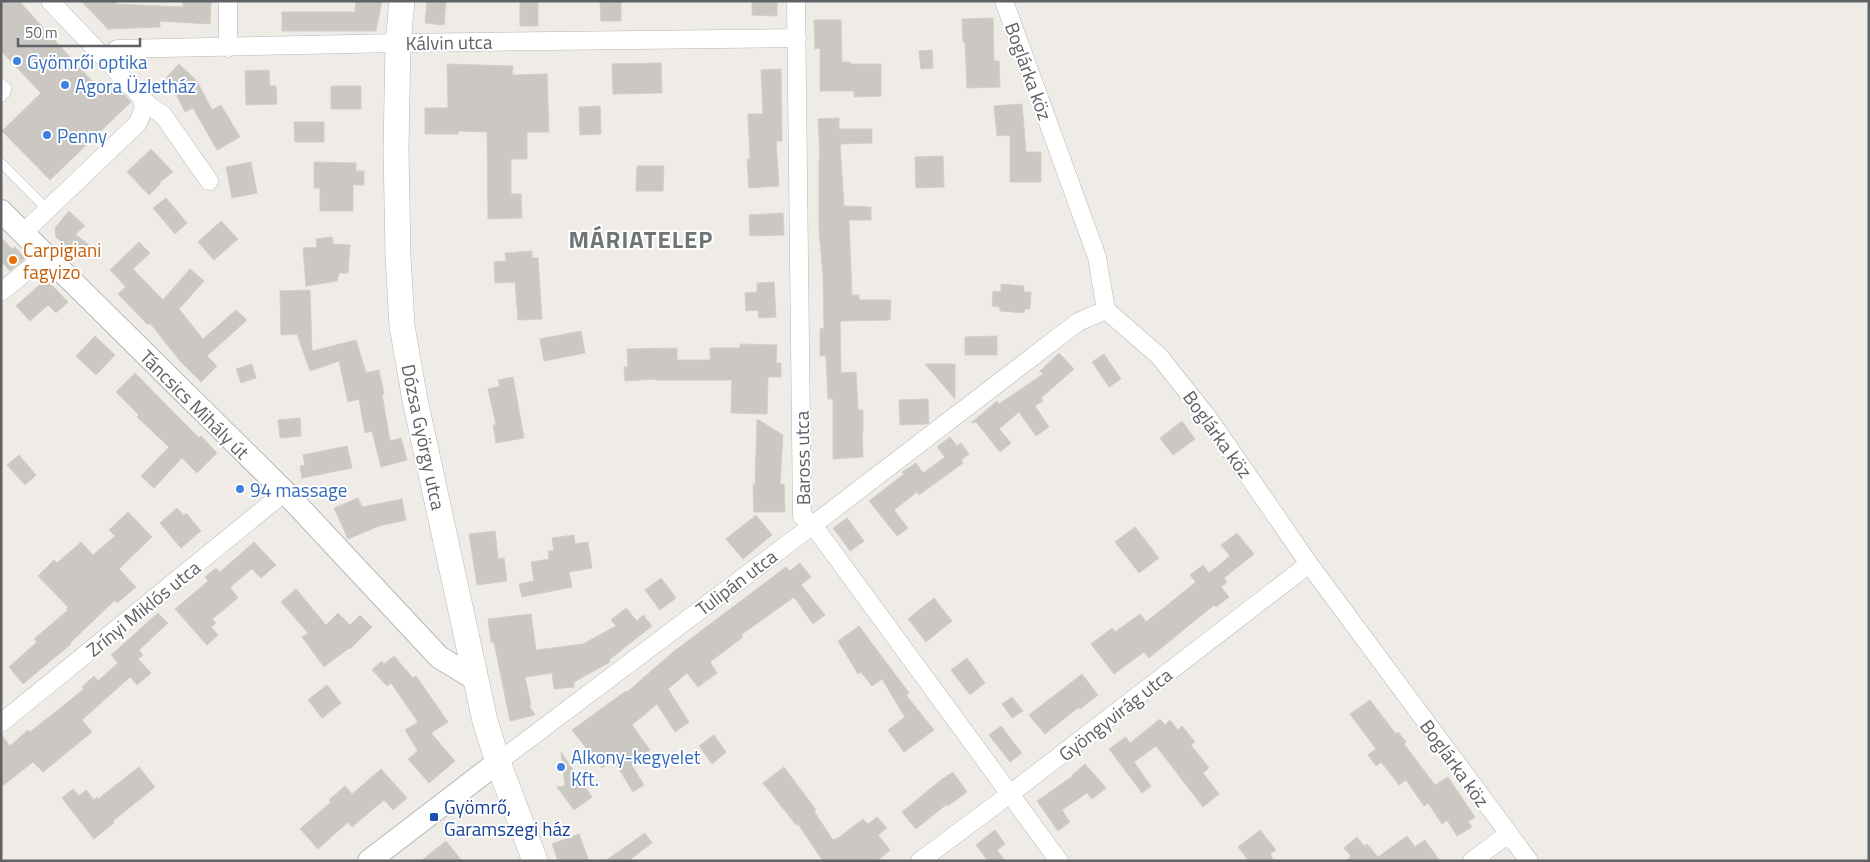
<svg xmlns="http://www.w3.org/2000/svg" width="1870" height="862" font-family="'Titillium Web',sans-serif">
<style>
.building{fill:#cbc7c3;stroke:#d3cec5}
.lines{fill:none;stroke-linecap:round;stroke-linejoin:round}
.service-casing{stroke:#b4b7ba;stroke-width:10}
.minor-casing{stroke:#b4b7ba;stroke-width:19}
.tertiary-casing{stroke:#b4b7ba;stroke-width:24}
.secondary-casing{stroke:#b3b6ba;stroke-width:26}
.service{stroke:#fff;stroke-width:9}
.minor{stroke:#fff;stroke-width:18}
.tertiary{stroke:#fff;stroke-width:22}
.secondary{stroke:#fff;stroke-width:25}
.shop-dot{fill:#3f7fe0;stroke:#fff;stroke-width:2}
.food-dot{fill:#e8710a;stroke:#fff;stroke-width:2}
.transit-dot{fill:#1a4fb4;stroke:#fff;stroke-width:2}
.labels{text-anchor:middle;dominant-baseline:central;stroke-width:4;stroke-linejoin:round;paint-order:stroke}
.street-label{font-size:19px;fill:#5e6265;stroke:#fff}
.shop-label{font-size:19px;fill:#366cbe;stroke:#fff;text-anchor:start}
.food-label{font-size:19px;fill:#c56008;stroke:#fff;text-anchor:start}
.transit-label{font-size:19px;fill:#164399;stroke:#fff;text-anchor:start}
.district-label{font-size:24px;font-weight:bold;letter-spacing:1px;fill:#6f7477;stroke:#fff}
</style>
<rect width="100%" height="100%" fill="#efece7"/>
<path class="building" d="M1,1h18l82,90 10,-10 20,21 -81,78 -48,-49 39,-38 -40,-42z
M81,1h37l-3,3 68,3v-6h28l-1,23 -50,-3v6l-52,2z
M356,1h26l-6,30h-94v-19h73z
M427,1h19l-2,24 -19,-2z
M520,1h18v25h-18z
M600,1h21v20h-20z
M752,1h25v15l-25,-1z
M993,18l1,43h5l1,26 -33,1 -2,-46h-2l-1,-23z
M814,20h27l1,42h8v2h31v32l-27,1v-6h-34v-43l-5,1z
M932,50l1,18 -12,1 -2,-18z
M661,63l1,30 -49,1 -1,-30z
M179,64l18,17 15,29 9,-5 19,32 -23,13 -24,-42 -8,4 -10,-20 -12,-11z
M447,64l66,2 -1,9 35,-1 2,58h-22v27h-16v35h10l1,24 -34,1 -1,-87 -29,-1v3h-33v-26h23z
M781,69l1,72h-6l3,45 -30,2 -2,-29h3l-2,-45h15l-2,-44z
M269,70l1,16h6l1,18 -31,1 -1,-34z
M331,86h30v23h-30z
M1022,104l4,48h15v30h-31v-47l-13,1 -3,-30z
M600,106l1,28 -21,1 -1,-28z
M839,118v11h33v14l-32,1 4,62 27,1v13h-22l3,75h7v5h32l-1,20 -50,1 1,52 15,-1 2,38h5v23h-1l1,24 -30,2v-60h-5l-2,-43h-6v-27l4,-1 -1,-53 -4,-45v-72h1l-2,-39z
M294,122h30v20h-29z
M151,149l22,23 -13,10v2l-11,11 -22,-23z
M943,156l1,31 -28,1 -1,-31z
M251,162l6,31 -25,5 -6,-31z
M314,162l42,1v8h8v14h-11v26h-33v-23h-6z
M637,166h27l-1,25h-27z
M166,198l21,25 -12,11 -22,-26z
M69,211l16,15 -10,8 14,11 -12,12 -21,-20 -1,-9z
M783,213l1,22 -34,1 -1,-21z
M221,221l17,18 -24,21 -16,-18z
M1,237l11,12 3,-2 10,11 -15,13 -9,-10z
M332,237l1,7 17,1 -2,28h-9l-2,8 -31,5 -3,-38 14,-1 -1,-8z
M139,242l11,11 -17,16 30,31 27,-31 14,12 -25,28 24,30 33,-29 11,10 -40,36 10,10 -16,16 -21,-21 -30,-38 -2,2 -30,-31 8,-7 -16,-17z
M532,251v7h6l4,61 -24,1 -3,-38 -20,1 -1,-21 12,-1 -1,-8z
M46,279l22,23 -12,11 -8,-8 -18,16 -14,-15z
M774,282l2,35 -17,1 -1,-8 -12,1 -1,-18 12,-1v-9z
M1001,284l23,2v6h7l-1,17h-5l-1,4 -24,-2v-4l-8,-1 1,-15 8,1z
M310,290l2,61 44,-11 10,33 13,-3 5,24h-2l8,47 11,-3 6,22 -26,7 -9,-36 -7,2 -6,-34 -11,3 -9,-41 -29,10 -13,-37 -16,1 -1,-44z
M581,331l4,22 -41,8 -4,-22z
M95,336l20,19 -19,20 -20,-19z
M997,336v19h-32v-18z
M740,344l37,1 -1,18h5v14h-13l-1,37 -36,-1 1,-33h-76v-1l-31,2 -1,-14h4l-1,-18 50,-1v12h33v-12h30z
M1059,353l15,16 -33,29 2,3 -8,5 14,21 -13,9 -17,-24 -20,17 12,14 -11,9 -24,-30 -5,1 26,-22 2,3 44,-30 -3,-3z
M1104,354l17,25 -12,8 -17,-25z
M252,364l4,14 -15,5 -5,-14z
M925,364h30v35z
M135,373l64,65 2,-2 16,17 -20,20 -15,-15 -28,30 -13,-12 28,-29 -32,-30 2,-2 -23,-23z
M513,377l11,61 -28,5 -3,-18h3l-8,-36 12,-3 -2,-6z
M928,399l1,24 -2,1 -27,1 -1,-25z
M300,418l1,18 -21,2 -2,-18z
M757,419l26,16 -3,49h4l1,28h-31l-1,-27h2z
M1182,421l13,18 -22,16 -13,-17z
M950,437l7,9 4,-3 8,11 -8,6 2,3 -44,32 -2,-3 -23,18 14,18 -11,8 -28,-35 35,-27 -2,-2 14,-9 7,10 22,-16 -8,-10z
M347,446l5,22 -50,10 -2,-12 5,-1 -2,-10z
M19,455l17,20 -11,10 -18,-20z
M358,498l4,9 40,-8 4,21 -27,6 -31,13 -14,-31z
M177,508l7,8 2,-3 15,18 -20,17 -21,-25z
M128,512l24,25 -33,32 17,18 -19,16 -2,-3 -45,43 1,1 -48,40 -14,-17 28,-25 -3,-3 34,-29 -2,-1 2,-2 -30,-31 16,-16 3,3 24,-21 12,13 22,-19 -6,-6z
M756,515l16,20 -29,24 -17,-20z
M847,518l17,23 -14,10 -17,-23z
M1135,527l24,31 -20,15 -24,-31z
M495,531l3,28 6,-1 3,23 -30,4 -8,-51z
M1237,533l17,21 -30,24 3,4 -6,5 8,10 -13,10 -2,-2 -65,53 -5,-6 -30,22 -23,-30 21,-16 3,4 25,-18 6,8 50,-40 -6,-7 13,-10 6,8 21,-17 -9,-11z
M574,535l1,9 13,-2 4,26 -23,4 3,15 -50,10 -3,-13 15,-3 -3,-19 18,-3 -1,-8h6l-2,-13z
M254,542l22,23 -15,13 -9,-9 -22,18 8,11 -26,21 4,4 -5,4 7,8 -11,10 -32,-36 33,-28 -3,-4 11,-9 4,4z
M800,563l11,14 -10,8 24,30 -12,9 -19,-27 -53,38 2,2 -33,25 7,11 -19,14 -11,-14 -19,16 21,33 -14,10 -18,-28 -25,21 18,25 -19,14 13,21 -11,7 -20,-33 -11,9 -30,-38 54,-39 1,1 46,-40 113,-85 4,4z
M661,578l15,20 -16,12 -15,-20z
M296,589l30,36 12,-12 12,12 10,-10 12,12 -22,22 -1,-1 -25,19 -22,-30 6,-4 -27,-31z
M934,598l18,23 -26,21 -18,-23z
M626,608l11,13 6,-6 9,11 -43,34 1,2 -36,20v5l-20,2 -2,-16 -27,4 6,28 -2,1 6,9 -25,6 -16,-79h-3l-3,-23 43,-5 5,36 47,-6 33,-18 -5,-6z
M158,613l10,10 -29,27 4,5 -5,4 13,14 -14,12 -7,-8 -48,43 10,12 -49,40 -10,-10 -32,25v-53l9,12 18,-16 2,2 54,-43 -2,-2 12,-11 4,5 20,-18 -7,-8z
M859,626l50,67 -3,2 28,35 -30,22 -16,-22 17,-13 -23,-38 -10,7 -11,-14 -3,2 -20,-33z
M394,656l19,22 3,-2 32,46 -17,11 24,28 -26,22 -21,-24 10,-8 -13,-21 13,-8 -27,-39 -4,3 -15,-16 10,-9 2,3z
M967,658l18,25 -15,12 -19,-25z
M1082,674l16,21 -18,14 -1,-2 -34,27 -16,-19z
M327,685l14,18 -19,15 -14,-18z
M1012,697l11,14 -11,7 -10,-14z
M1370,700l26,34 2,-2 8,10 -2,2 31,41 13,-8 27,40 -7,5 4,5 -15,9 -10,-16 -5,4 -14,-21 -4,3 -18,-26 -7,5 -18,-23 -5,4 -8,-11 8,-6 -26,-35z
M1160,719l5,6 5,-5 8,10 4,-4 13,16 -4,3 18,23 -6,5 16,21 -16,13 -47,-61 -22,16 17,24 -9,7 -33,-44 17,-12 4,6z
M1001,726l21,27 -12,9 -21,-27z
M714,735l12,17 -14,12 -13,-18z
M561,752l31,45 -18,13 -17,-23 8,-1z
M1085,764l21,24 -14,11 -5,-6 -25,17 8,12 -12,9 -21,-30 36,-25 -1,-1z
M139,767l16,20 -42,34 1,2 -20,16 -32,-41 11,-9 6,7 7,-6 8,10 3,-3 1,2z
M784,767l32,43 -2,1 19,29 4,-2v1l26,-20 5,5 9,-7 10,11 -9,7 12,15 -13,11h-54l-25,-37 -2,1 -33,-42z
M381,769l26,29 -14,12 -9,-10 -32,27 -4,-5 -30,27 -18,-20 31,-27 -2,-2 16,-14 7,8z
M953,772l14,20 -19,14 -1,-2 -31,25 -14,-17 39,-32z
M995,830l10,14 -8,6 8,11h-17l-12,-16z
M1260,830l16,20 -6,4 4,7h-25l-11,-14z
M645,833l7,10 -24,18h-23z
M579,834l10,27h-31l-6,-17z
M1407,836l8,11 10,-7 15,21h-94l5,-5 -7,-8 13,-11 7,9 3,-2 11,13z
M446,841l16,20h-41z"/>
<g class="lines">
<defs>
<path id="service" d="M1,83l6,5 -1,4 -5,6
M1,163l46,46"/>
<path id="minor" d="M50,1l100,105 13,9 46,66
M228,1v47
M796,1l6,515 11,9 246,336
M1004,1l93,256 9,53 53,46 50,63 100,145 220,297
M106,60l11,-11 281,-6 399,-5
M23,233l115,-110 6,-15 -3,-11
M1,292l45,-37
M1,723l284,-231
M498,762l315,-237 265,-203 28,-12
M920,861l90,-67 299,-230
M1472,861l36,-27"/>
<path id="tertiary" d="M1,211l284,281 154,165 36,22
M369,861l129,-99"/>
<path id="secondary" d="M402,1l-4,42 -2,106 2,107 4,70 13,74 70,321 13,41 37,99"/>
</defs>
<use href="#service" class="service-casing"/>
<use href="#minor" class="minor-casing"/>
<use href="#tertiary" class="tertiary-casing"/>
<use href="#secondary" class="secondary-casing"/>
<use href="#service" class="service"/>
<use href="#minor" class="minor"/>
<use href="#tertiary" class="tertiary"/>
<use href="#secondary" class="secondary"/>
</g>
<g class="shop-dot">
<circle cx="17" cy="61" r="5"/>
<circle cx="65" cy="85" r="5"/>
<circle cx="47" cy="135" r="5"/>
<circle cx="240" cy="489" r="5"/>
<circle cx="561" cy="767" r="5"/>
</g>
<circle class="food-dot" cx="13" cy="260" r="5"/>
<rect class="transit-dot" x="429" y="812" width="10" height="10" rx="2.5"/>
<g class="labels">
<g class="street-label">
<text transform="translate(449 42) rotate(-1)">Kálvin utca</text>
<text transform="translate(1029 71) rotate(70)">Boglárka köz</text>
<text transform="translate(195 404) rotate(45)">Táncsics Mihály út</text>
<text transform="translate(1218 434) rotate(54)">Boglárka köz</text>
<text transform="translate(424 437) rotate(78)">Dózsa György utca</text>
<text transform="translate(802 458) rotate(-91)">Baross utca</text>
<text transform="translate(736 582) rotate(-37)">Tulipán utca</text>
<text transform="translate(143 608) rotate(-39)">Zrínyi Miklós utca</text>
<text transform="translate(1115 714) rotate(-38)">Gyöngyvirág utca</text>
<text transform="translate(1455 763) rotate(54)">Boglárka köz</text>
</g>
<g class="shop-label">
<text x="27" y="61">Gyömrői optika</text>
<text x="75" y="85">Agora Üzletház</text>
<text x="57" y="135">Penny</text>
<text x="250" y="489">94 massage</text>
<text x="571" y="756">Alkony-kegyelet<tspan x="571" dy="22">Kft.</tspan></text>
</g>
<g class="food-label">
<text x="23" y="249">Carpigiani<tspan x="23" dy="22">fagyizo</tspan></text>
</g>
<g class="transit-label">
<text x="444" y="806">Gyömrő,<tspan x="444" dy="22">Garamszegi ház</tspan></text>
</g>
<g class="district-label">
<text x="641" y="239">MÁRIATELEP</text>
</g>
</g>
<rect width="1870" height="862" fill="none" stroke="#5e6265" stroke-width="5"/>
<path d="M18 38v8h122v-8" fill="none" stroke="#5e6265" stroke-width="2.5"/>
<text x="25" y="38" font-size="15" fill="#5e6265" stroke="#ffffff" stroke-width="4" paint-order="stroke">50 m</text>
</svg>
